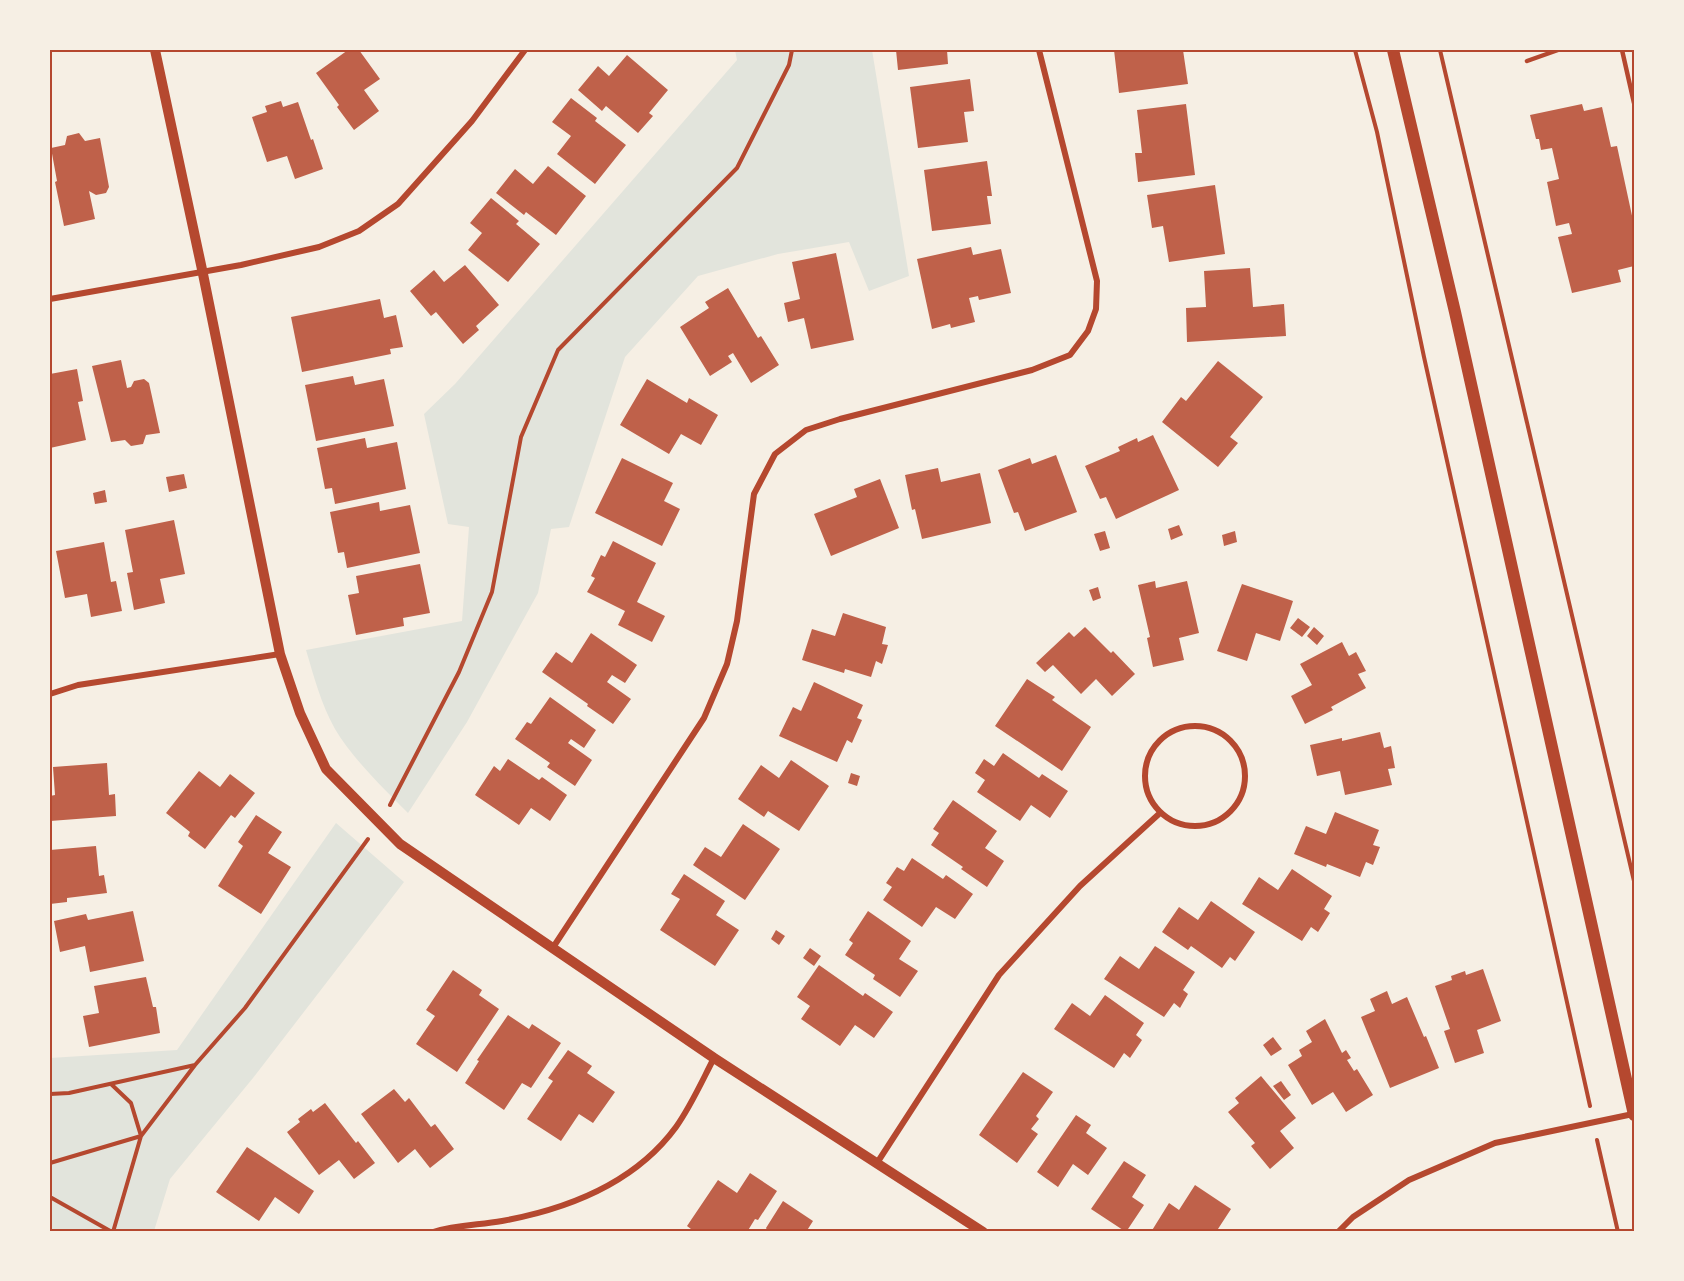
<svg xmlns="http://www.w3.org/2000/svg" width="1684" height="1281" font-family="'Roboto Serif',serif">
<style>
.green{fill:#e2e4dc}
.building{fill:#bf614a}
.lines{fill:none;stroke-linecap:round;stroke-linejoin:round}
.path{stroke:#b5482f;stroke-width:4}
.service{stroke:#b5482f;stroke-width:4.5}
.minor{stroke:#b5482f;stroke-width:6}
.tertiary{stroke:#b5482f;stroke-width:10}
.secondary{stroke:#b5482f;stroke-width:12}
.neatline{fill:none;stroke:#b5482f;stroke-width:2}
</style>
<rect width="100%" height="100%" fill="#f6efe4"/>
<path class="green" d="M735,50h137l37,226 -40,15 -20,-49 -71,12 -80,22 -73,81 -56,170 -18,2 -13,64 -71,129 -59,91c-24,-24 -56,-55 -73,-84 -14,-25 -21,-52 -29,-79l156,-29 7,-94 -21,-3 -24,-110 31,-30 282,-324z
M336,823l68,59 -151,196 -83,101 -16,52 -104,1v-174l127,-8z"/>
<path class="building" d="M348,50h11l21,29 -16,11 15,21 -25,19 -17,-23 2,-2 -23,-32z
M896,50h51l1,14 -50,6z
M1114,50h69l5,34 -69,9z
M627,55l41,35 -19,23 4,3 -15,17 -32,-27 -4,5 -24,-21 20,-24 11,10z
M970,79l4,32 -10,1 4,30 -50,6 -8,-61z
M571,98l26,20 -2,3 31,24 -31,39 -38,-30 14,-18 -19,-14z
M281,101l2,6 15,-5 13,38 2,-1 10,30 -28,10 -8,-23 -20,6 -15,-45 15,-5 -2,-6z
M1186,104l9,71 -57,7 -3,-29h7l-5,-43z
M1582,104l2,7 18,-4 9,40 6,-1 17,79v41l-16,4 3,12 -49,11 -14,-56 14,-3 -3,-11 -13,3 -9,-44 12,-3 -7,-31 -11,2 -2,-11h-3l-6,-24z
M79,133l6,8 15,-3 9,49 -3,6 -10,2 -7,-4 6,28 -31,7 -9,-44 2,-1 -6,-33 14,-3 2,-9z
M987,161l5,35h-5l4,28 -59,7 -8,-61z
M548,166l38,30 -30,39 -30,-23 -2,3 -28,-22 19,-24 18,15z
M1215,185l10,69 -56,8 -6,-36 -11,2 -5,-33z
M491,198l28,23 -3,3 24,20 -32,38 -40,-32 14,-17 -12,-10z
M971,247l2,8 28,-6 10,44 -32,7 -1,-4 -9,2 6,24 -24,6 -1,-4 -18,5 -15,-70z
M836,253l18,87 -43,9 -7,-31 -16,4 -4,-19 16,-4 -8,-37z
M465,265l34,40 -23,21 3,4 -16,14 -27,-32 -5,4 -21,-25 24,-21 10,12z
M1250,268l3,39 31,-3 2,32 -99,6 -1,-34 20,-1 -2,-36z
M728,288l30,50 3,-2 18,29 -28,18 -18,-30 -5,3 4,6 -22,14 -30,-49 29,-19 -4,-6z
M380,299l4,19 12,-3 7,32 -13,2 1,5 -89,18 -11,-55z
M121,360l6,28 4,-1 3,-6 10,-2 5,4 11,50 -14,2 -3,9 -12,2 -6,-6 -14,2 -19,-76z
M1218,361l45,36 -33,40 8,6 -20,24 -56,-45 19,-25 5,4z
M77,369l6,32 -5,1 8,38 -36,8v-74z
M353,376l2,9 29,-6 10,47 -78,15 -11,-56z
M647,379l40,24 2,-5 29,17 -17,30 -20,-11 -12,20 -49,-29z
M1153,435l26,55 -63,29 -10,-22 -6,2 -15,-33 35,-15 -2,-4 19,-9 1,4z
M365,438l2,10 30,-6 9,47 -71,15 -3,-16 -7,1 -8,-41z
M1056,455l21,57 -52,19 -7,-19 -4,1 -16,-43 32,-12 2,6z
M622,458l51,25 -9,18 16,8 -18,37 -67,-33z
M938,468l3,14 39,-9 11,50 -69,16 -7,-30 -3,1 -7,-35z
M184,474l3,14 -18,4 -3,-15z
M880,479l19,49 -68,28 -17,-42 43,-17 -3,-8z
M105,490l2,12 -12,2 -2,-11z
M379,502l1,9 30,-6 10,48 -73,15 -3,-16 -6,1 -8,-41z
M174,520l11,54 -25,5 5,24 -31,7 -7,-37 6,-1 -8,-42z
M1179,525l4,10 -12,5 -3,-11z
M1105,531l5,17 -10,3 -6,-17z
M1235,531l2,11 -13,4 -2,-11z
M613,541l43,22 -19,39 28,14 -13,26 -34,-17 7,-14 -38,-19 8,-14 -4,-2 10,-21 4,2z
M104,542l7,40 5,-1 6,30 -31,6 -4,-23 -22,4 -9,-47z
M420,564l10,49 -27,5 1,8 -48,9 -8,-40 11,-2 -3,-17z
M1155,581l1,7 31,-7 12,52 -20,5 5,22 -31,7 -6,-29 3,-1 -12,-52z
M1242,584l51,17 -13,40 -24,-8 -9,28 -30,-10z
M1098,587l3,11 -8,3 -4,-11z
M843,613l43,14 -4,17 6,1 -6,19 -6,-3 -5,16 -26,-8 -1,4 -42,-13 10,-31 23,7z
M1298,618l12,9 -8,10 -12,-9z
M1085,627l26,26 2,-2 22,23 -23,22 -16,-17 -15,15 -28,-29 -8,7 -9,-9 33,-31 5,5z
M1314,627l10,9 -7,9 -10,-9z
M591,633l46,32 -12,18 -13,-8 -5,7 24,17 -18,25 -26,-18 1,-2 -46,-32 14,-20 16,11z
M1342,642l7,14 7,-4 10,19 -8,3 8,14 -35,19 2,3 -28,14 -14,-28 21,-11 -12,-21z
M1027,679l28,18 -3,3 39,27 -29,44 -67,-45z
M814,682l49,23 -6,13 5,2 -10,23 -5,-3 -10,22 -58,-26 14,-29 8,4z
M550,697l46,33 -12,18 -13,-9 -3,4 24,17 -17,26 -28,-19 3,-4 -35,-24 12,-17 4,2z
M1380,732l4,16 7,-2 4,22 -7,1 4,16 -47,10 -5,-24 -23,5 -7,-31 32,-7v3z
M1003,753l36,25 3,-4 26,17 -18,27 -19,-13 -11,16 -43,-29 8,-12 -10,-7 9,-14 10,7z
M508,759l31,21 3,-3 25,18 -17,26 -19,-13 -12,17 -44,-30 19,-29 6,5z
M791,760l38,26 -30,45 -31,-20 -4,6 -26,-18 23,-34 18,13z
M107,763l2,32 6,-1 1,22 -66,5v-25l5,-1 -2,-28z
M199,771l21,16 10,-13 25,19 -20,25 -4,-3 -26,34 -17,-13 2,-4 -24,-19z
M851,773l9,3 -3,10 -9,-3z
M953,800l44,31 -12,17 19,13 -17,26 -26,-18 2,-2 -32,-22 8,-12 -6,-4z
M1335,812l44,18 -6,15 7,2 -7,18 -7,-3 -6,15 -33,-13 -1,3 -32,-13 12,-28 20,8z
M256,815l26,17 -14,21 23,14 -30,47 -43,-28 25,-40 -5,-4z
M743,824l37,25 -35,51 -52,-35 12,-18 16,10z
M96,846l3,30 5,-1 3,18 -40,5v4l-17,2v-54z
M912,858l31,21 3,-4 27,19 -18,25 -19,-12 -14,20 -39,-27 9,-13 -6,-4 11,-16 7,4z
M1292,869l40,27 -8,13 6,4 -12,19 -7,-5 -9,14 -60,-37 17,-27 19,13z
M684,874l41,27 -9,14 23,15 -24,36 -55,-36 20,-31 -9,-5z
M1211,901l44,31 -20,29 -5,-4 -8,11 -31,-22 -3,4 -26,-18 17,-25 19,13z
M133,911l11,50 -54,11 -5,-26 -25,6 -6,-31 32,-7 2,6z
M868,911l43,30 -12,18 19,12 -18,26 -27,-18 2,-4 -30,-20 8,-12 -4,-3z
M776,930l9,6 -6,9 -8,-6z
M1155,946l40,26 -12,18 5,4 -8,14 -6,-5 -10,14 -60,-38 16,-23 19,13z
M810,948l11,8 -7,10 -11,-8z
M819,965l44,31 2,-3 28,19 -19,26 -19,-13 -15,21 -39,-27 9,-13 -13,-9z
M1483,969l18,52 -24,9 7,23 -29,10 -11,-32 6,-2 -15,-43 17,-6 -1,-4 14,-5 1,4z
M453,970l29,20 -3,5 20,14 -42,63 -41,-28 19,-28 -9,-6z
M146,977l7,30h3l4,26 -71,14 -6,-31 16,-3 -5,-27z
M1387,991l5,13 15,-7 17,40 2,-1 13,32 -49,20 -29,-71 14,-6 -5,-12z
M1105,995l39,28 -8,12 6,5 -12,18 -6,-5 -10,15 -60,-39 18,-26 18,13z
M508,1015l21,14 3,-5 29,19 -30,45 -9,-5 -18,27 -39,-27 14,-22 -2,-1z
M1325,1019l17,34 4,-3 5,8 -4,2 7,11 3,-2 16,26 -27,17 -13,-20 -21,13 -24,-40 14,-9 -3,-6 13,-8 -6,-11z
M1273,1037l9,12 -11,7 -8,-11z
M568,1050l24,16 -5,7 28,19 -22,31 -14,-9 -18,27 -34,-22 26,-38 -5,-3z
M1023,1072l30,20 -17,24 3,3 -8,10 7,5 -21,29 -38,-28z
M1261,1076l35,42 -16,13 14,17 -24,21 -19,-23 4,-3 -27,-31 11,-9 -4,-5z
M1281,1081l10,14 -7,5 -11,-14z
M394,1089l11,13 4,-4 22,29 4,-3 19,25 -24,19 -15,-19 -17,14 -37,-49z
M325,1103l31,40 2,-2 17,22 -21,16 -15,-19 -20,15 -32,-43 13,-10 -2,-3 13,-10 2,3z
M1076,1115l15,10 -5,8 21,15 -19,27 -15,-11 -15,23 -21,-15z
M247,1147l67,44 -15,23 -24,-17 -16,24 -43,-29z
M1124,1161l22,14 -14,22 12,8 -18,27 -35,-23z
M750,1173l27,18 -19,29 -3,-1 -8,13h-52l-8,-6 31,-46 19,13z
M1195,1185l36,24 -15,23h-65l18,-29 10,7z
M783,1201l30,20 -7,11h-38l-2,-4z"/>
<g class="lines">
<path class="path" d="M1355,50l22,82 47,225 166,749
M1440,50l194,831
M390,805l69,-133 33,-80 29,-155 37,-87 179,-182 52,-103 3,-15
M50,1094l19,-1 126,-28
M1597,1140l21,92
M50,1163l91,-27 -10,-33 -20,-19
M50,1197l62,35
M113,1232l28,-96 54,-71 50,-57 123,-169"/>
<path class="service" d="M1622,50l12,53
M1527,61l31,-11"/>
<path class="minor" d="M50,299l191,-34 78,-18 40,-16 39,-27 74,-83 53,-71
M50,694l28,-9 202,-31
M1145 776a50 50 0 1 1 100 0a50 50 0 1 1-100 0Z
M552,949l152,-231 23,-54 10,-43 17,-127 21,-40 31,-24 34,-11 192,-49 38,-15 18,-24 8,-22 1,-28 -58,-231
M877,1163l122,-188 81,-89 80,-73
M433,1232c23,-7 46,-7 69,-11 66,-12 133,-38 174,-94 15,-21 26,-46 38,-69
M1338,1232l15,-15 56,-37 86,-37 138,-29"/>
<path class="tertiary" d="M155,50l48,224 77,380 20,59 26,56 74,75 314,214 269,174"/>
<path class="secondary" d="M1393,50l62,262 179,803"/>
</g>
<rect width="1684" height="1281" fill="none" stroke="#f6efe4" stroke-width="102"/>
<rect x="51" y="51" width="1582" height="1179" class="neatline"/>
</svg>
